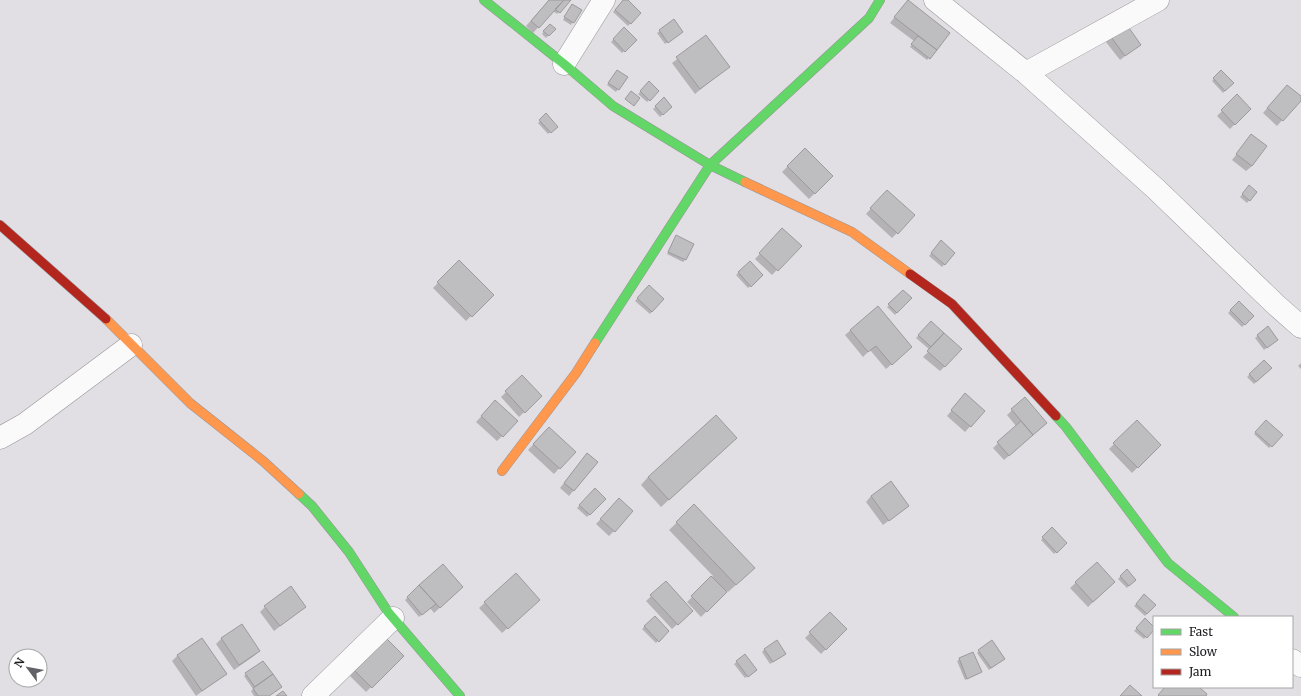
<svg xmlns="http://www.w3.org/2000/svg" width="1301" height="696" font-family="Merriweather,serif">
<style>
.shadow{fill:#0003}
.building{fill:#bebdc0;stroke:#9c9a9d}
.lines{fill:none;stroke-linecap:round;stroke-linejoin:round}
.street-casing{stroke:#979598;stroke-width:23}
.fast-casing{stroke:#979598;stroke-width:10}
.slow-casing{stroke:#979598;stroke-width:10}
.jam-casing{stroke:#979598;stroke-width:10}
.street{stroke:#fafafb;stroke-width:22}
.fast{stroke:#63d668;stroke-width:9}
.slow{stroke:#ff974d;stroke-width:9}
.jam{stroke:#b3261e;stroke-width:9}
</style>
<rect width="100%" height="100%" fill="#e1dfe3"/>
<path class="shadow" d="M549,0h21l-13,14 -4,-3 -20,22 -7,-7z
M624,0h2l14,13 -12,13 -15,-14z
M903,6l46,27 -22,27 -17,-13 4,-6 -24,-18z
M570,8l11,3 -10,14 -8,-5z
M674,21l5,13 -14,10 -8,-11z
M547,27l7,2 -8,9 -4,-4z
M624,29l12,11 -14,13 -11,-11z
M706,37l22,30 -33,27 -23,-31z
M1111,37l28,8 -19,15 -14,-18z
M1221,71l12,12 -10,10 -11,-12z
M615,73l11,4 -10,15 -9,-7z
M649,83l9,8 -11,11 -9,-8z
M1282,91l19,7v1l-24,27 -14,-13z
M1237,96l13,13 -20,20 -13,-13z
M664,99l7,8 -11,10 -7,-8z
M546,115l10,12 -8,7 -10,-11z
M1251,136l1,30 -6,5 -14,-11z
M805,149l27,27 -23,23 -27,-27z
M1249,187l7,5 -9,11 -7,-6z
M882,196l15,37 -5,5 -26,-24z
M777,235l23,11 -28,29 -17,-16z
M674,239l11,21 -2,2 -16,-8z
M939,244l15,9 -12,14 -13,-11z
M459,261l33,34 -26,26 -33,-33z
M750,262l12,13 -14,13 -12,-13z
M649,286l14,13 -13,15 -15,-13z
M903,291l7,7 -15,17 -8,-8z
M1239,302l14,14 -11,11 -14,-14z
M878,307l28,45 -20,17 -16,-19 -7,7 -18,-22z
M931,322l14,44 -5,5 -17,-14 7,-7 -14,-12z
M1267,328l7,14 -10,8 -9,-12z
M1264,361l7,7 -17,16 -7,-7z
M1301,363v6l-3,-3z
M522,376l19,20 -22,21 -18,-20z
M1025,398l16,30 -37,32 -11,-12 23,-22 -9,-11z
M960,400l24,11 -19,21 -18,-16z
M490,407l12,29 -5,5 -21,-19z
M1266,421l15,14 -12,13 -15,-14z
M1136,422l24,23 -28,28 -23,-24z
M544,433l30,19 -20,22 -26,-24z
M728,446l-67,61 -20,-22 7,-8z
M582,460l-8,30 -5,6 -9,-8z
M595,490l9,9 -17,18 -10,-9z
M871,496l37,10 -25,19 -17,-23z
M614,505v26l-5,5 -13,-12z
M694,506l52,70 -18,16 -1,-1 -26,26 -14,-15 26,-26 -44,-46z
M1052,529l14,14 -12,11 -13,-14z
M1097,563l12,24 -21,20 -18,-19z
M443,566l14,26 -23,21 -4,-5 -11,9 -14,-17z
M1126,571l9,9 -8,8 -9,-9z
M516,574l18,31 -32,28 -23,-25z
M666,582l26,29 -20,18 -26,-28z
M1144,596l10,9 -9,11 -11,-10z
M265,607h40l-31,24 -14,-19z
M830,613l16,16 -25,25 -16,-16z
M655,617l13,14 -12,12 -14,-14z
M1145,620l9,8 -10,11 -10,-8z
M242,625l17,26 -5,5 -20,14 -18,-26 5,-5z
M202,639l24,34 -30,23 -24,-35 5,-5z
M386,639l17,17 -37,36 -16,-16z
M765,649l18,7 -13,8 -8,-12z
M979,651l22,10 -12,9 -12,-17z
M960,659l21,13 -16,8 -8,-19z
M737,662l16,10 -8,6 -11,-14z
M246,674l22,22h-14l-3,-5 2,-2 -9,-13z"/>
<path class="building" d="M549,0h15l-25,28 -8,-7z
M564,0h7l-11,13 -5,-4z
M623,0h5l13,13 -10,11 -16,-14z
M908,0l42,33 -13,17 -43,-33z
M572,4l10,6 -8,13 -10,-6z
M674,19l9,13 -15,11 -9,-13z
M550,24l6,5 -7,7 -6,-5z
M1127,25l14,20 -16,11 -14,-19z
M624,27l13,13 -12,12 -12,-13z
M706,35l24,32 -30,22 -24,-32z
M918,36l19,14 -7,9 -19,-15z
M617,70l11,7 -9,13 -11,-7z
M1221,70l13,13 -9,8 -12,-13z
M649,81l10,10 -9,10 -10,-10z
M1287,85l14,11v5l-18,20 -16,-13z
M631,91l9,7 -6,8 -9,-7z
M1237,94l14,15 -16,16 -14,-15z
M664,97l8,10 -9,8 -8,-9z
M546,113l12,14 -7,6 -12,-13z
M1251,134l16,12 -15,20 -16,-12z
M805,148l28,28 -18,18 -28,-28z
M1249,185l8,7 -7,9 -8,-7z
M887,190l28,25 -17,19 -28,-26z
M782,228l20,18 -24,25 -19,-18z
M676,235l18,9 -8,16 -18,-8z
M941,240l14,13 -10,12 -14,-12z
M459,260l35,35 -22,22 -35,-35z
M750,261l13,14 -12,12 -13,-15z
M649,285l15,14 -12,13 -15,-14z
M903,290l9,8 -15,15 -9,-9z
M1239,301l15,15 -9,9 -15,-15z
M878,306l34,41 -20,18 -16,-19 -8,6 -18,-22z
M931,321l13,12 -13,14 -13,-12z
M1268,326l10,14 -11,8 -10,-13z
M944,333l18,16 -17,18 -18,-16z
M1264,360l8,8 -16,14 -7,-8z
M522,375l20,21 -17,17 -20,-22z
M965,393l20,18 -14,16 -20,-17z
M1025,397l22,26 -14,12 -22,-26z
M495,400l23,21 -15,16 -22,-21z
M716,415l21,23 -68,62 -21,-23z
M1137,420l24,25 -23,23 -25,-25z
M1266,420l17,15 -11,12 -17,-15z
M1021,421l12,14 -24,21 -12,-14z
M549,427l27,25 -16,17 -27,-25z
M587,453l11,9 -24,29 -10,-8z
M891,481l18,25 -20,15 -18,-25z
M595,488l11,11 -16,16 -11,-10z
M619,498l14,13 -18,21 -15,-13z
M694,504l61,64 -19,17 -60,-63z
M1052,527l15,16 -10,10 -15,-16z
M1097,562l18,20 -22,20 -18,-20z
M443,564l20,23 -23,21 -21,-23z
M1127,569l9,11 -7,6 -9,-10z
M516,573l24,27 -32,29 -24,-27z
M711,576l16,16 -20,20 -16,-16z
M666,581l27,30 -15,14 -28,-30z
M419,585l17,19 -14,11 -15,-18z
M291,586l15,21 -26,19 -16,-20z
M1144,594l12,11 -9,9 -11,-10z
M830,612l17,17 -21,21 -17,-18z
M655,616l14,15 -10,11 -15,-16z
M1145,618l9,9v3l-7,8 -11,-10z
M242,624l18,27 -21,14 -18,-27z
M202,638l25,36 -25,17 -25,-36z
M386,638l18,18 -32,32 -18,-18z
M777,640l9,14 -13,8 -9,-13z
M992,640l13,19 -14,9 -13,-18z
M973,652l9,20 -15,7 -8,-21z
M745,654l12,16 -9,7 -12,-16z
M263,661l10,13 -18,13 -10,-14z
M273,674l9,13 -13,9h-11l-5,-8z
M1130,685l12,11h-22z
M1165,687h34l8,7 -1,2h-47l-1,-1z
M283,691l4,5h-11z"/>
<g class="lines">
<defs>
<path id="street" d="M935,0l91,73 132,-73
M564,64l40,-64
M1026,73l130,116 119,115 26,23
M0,438l25,-14 106,-79
M1292,660l9,6
M313,696l80,-78"/>
<path id="fast" d="M484,0l80,64 49,42 97,59 35,17
M595,343l115,-178 159,-147 11,-18
M1056,416l10,11 102,136 66,54
M299,494l13,12 37,46 39,60 72,84"/>
<path id="slow" d="M745,182l107,50 58,42
M106,319l84,84 73,58 36,33
M502,471l74,-98 19,-30"/>
<path id="jam" d="M0,225l106,94
M910,274l42,30 104,112"/>
</defs>
<use href="#street" class="street-casing"/>
<use href="#fast" class="fast-casing"/>
<use href="#slow" class="slow-casing"/>
<use href="#jam" class="jam-casing"/>
<use href="#street" class="street"/>
<use href="#fast" class="fast"/>
<use href="#slow" class="slow"/>
<use href="#jam" class="jam"/>
</g>
<rect x="1153" y="616" width="140" height="72" fill="#ffffff" stroke="#a5a5a6"/>
<rect x="1161" y="629" width="20" height="6" fill="#63d668" stroke="#a5a5a6"/>
<text x="1189" y="636" font-size="12" fill="#1f1d21">Fast</text>
<rect x="1161" y="649" width="20" height="6" fill="#ff974d" stroke="#a5a5a6"/>
<text x="1189" y="656" font-size="12" fill="#1f1d21">Slow</text>
<rect x="1161" y="669" width="20" height="6" fill="#b3261e" stroke="#a5a5a6"/>
<text x="1189" y="676" font-size="12" fill="#1f1d21">Jam</text>
<g transform="translate(28 668) rotate(302)"><circle r="19" fill="#ffffff" stroke="#a5a5a6"/>
<path d="M0-3L7 15L0 10L-7 15Z" fill="#636165"/>
<text y="-6" font-size="11" font-weight="bold" text-anchor="middle" fill="#1f1d21">N</text>
</g>
</svg>
